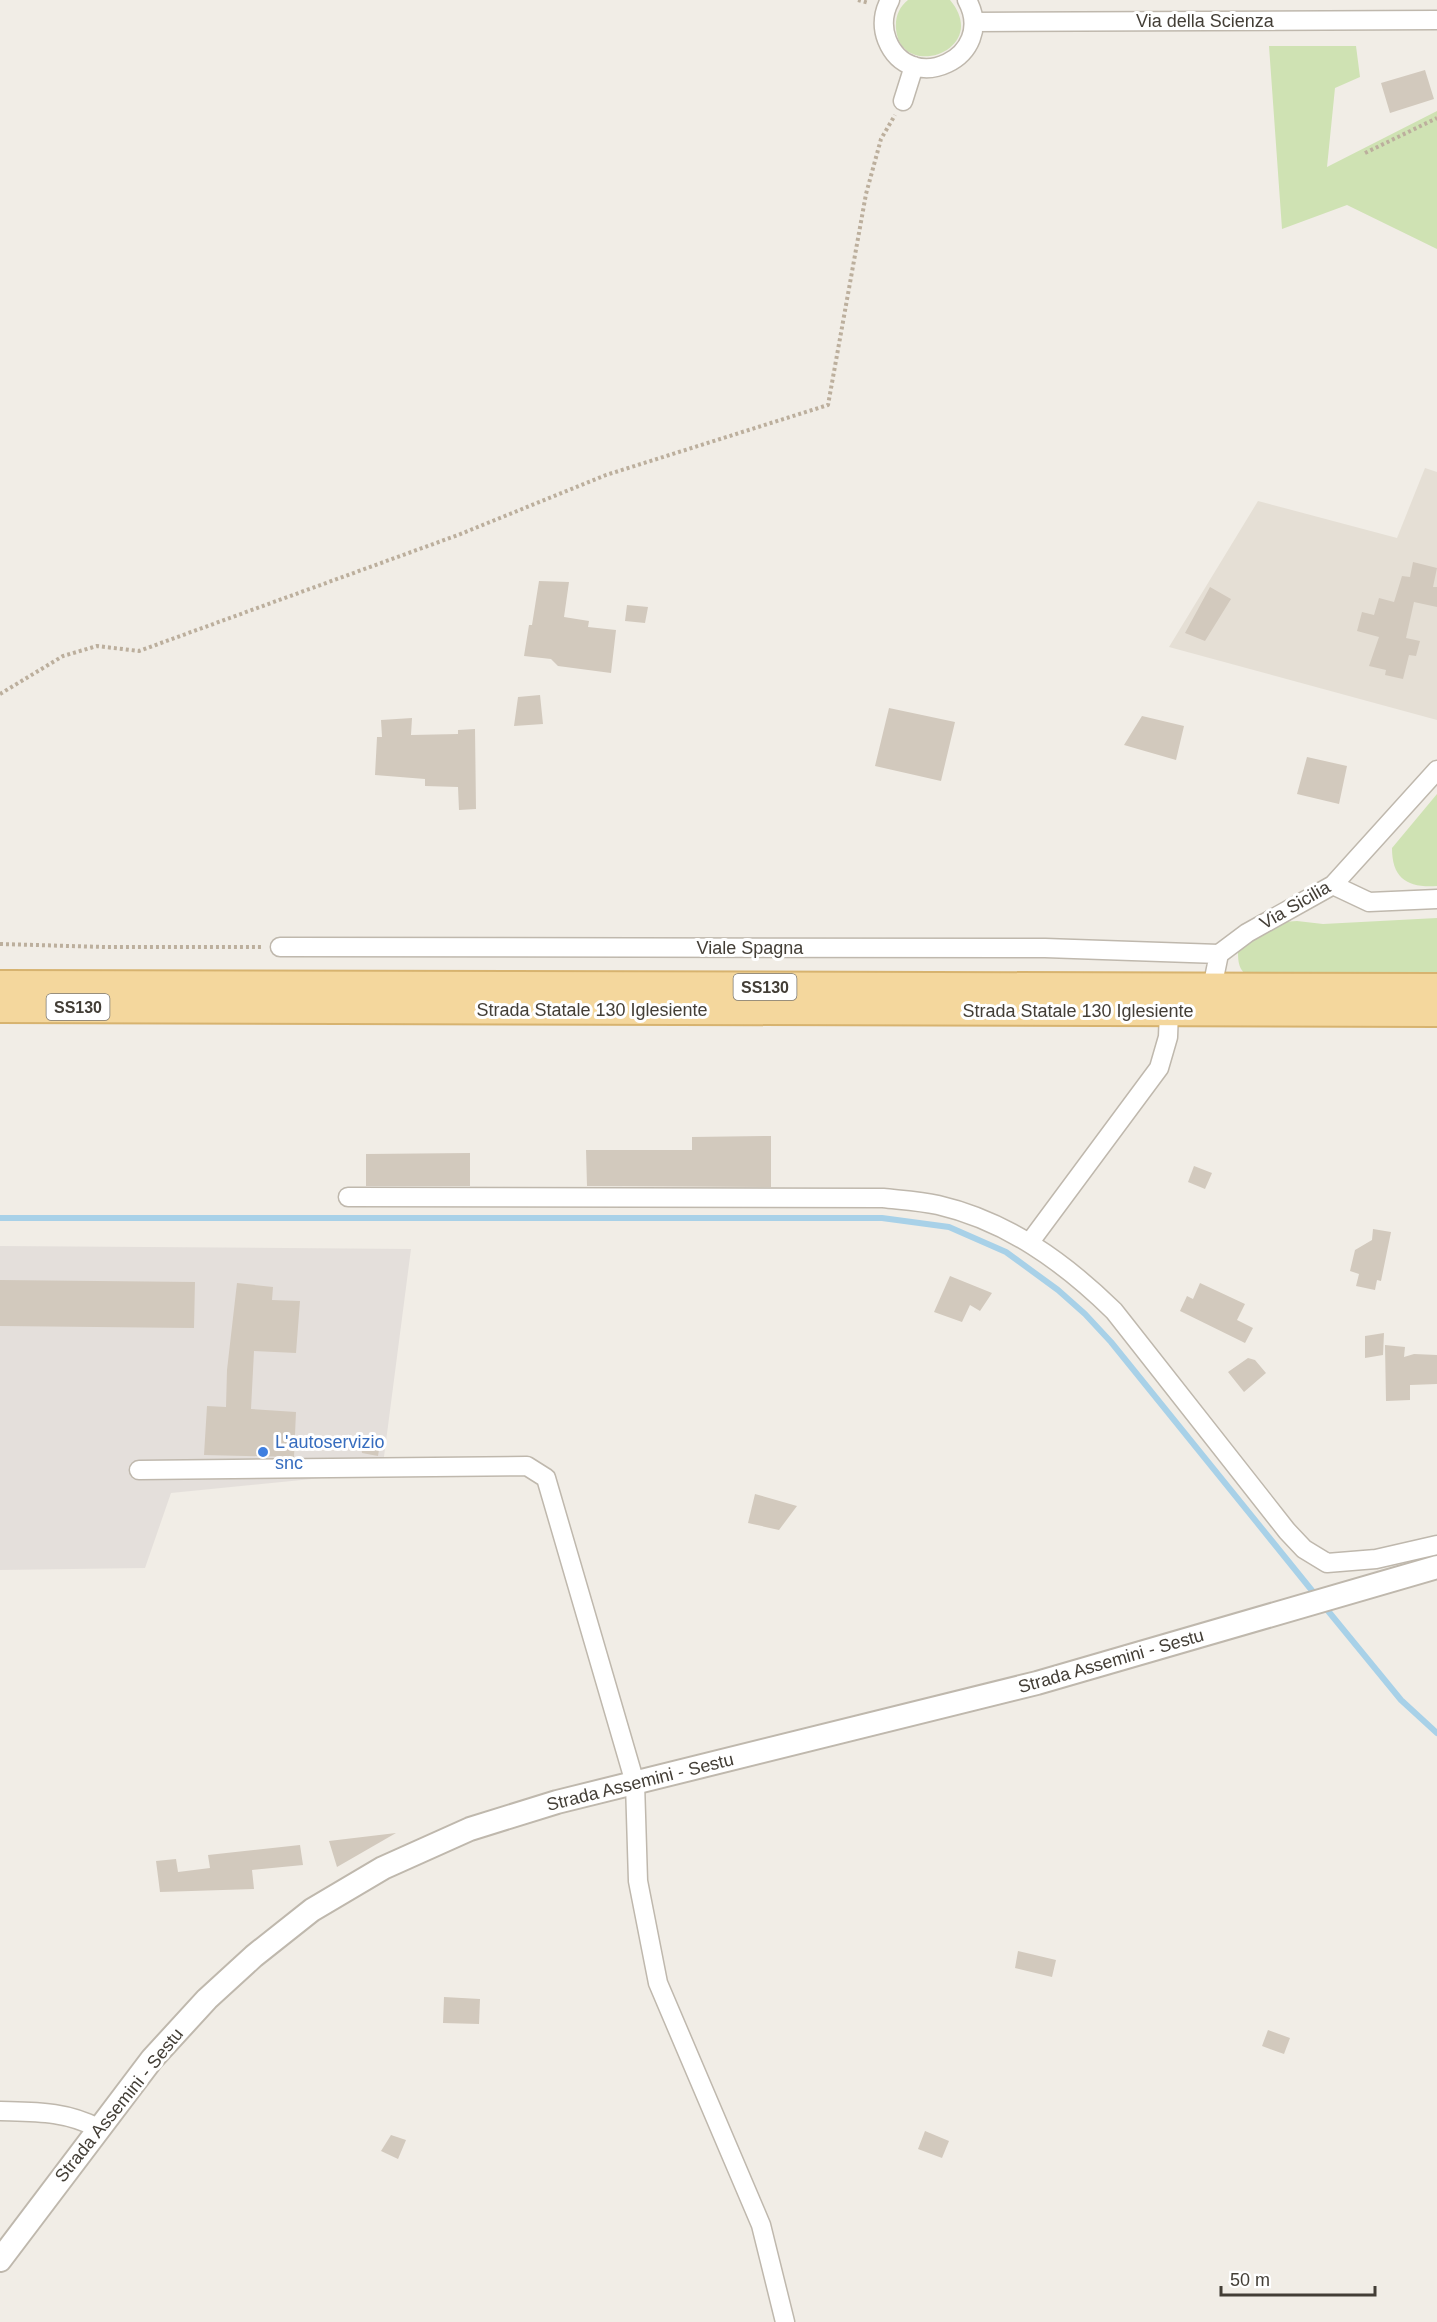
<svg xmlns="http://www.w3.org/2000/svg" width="1437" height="2322" font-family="Helvetica,sans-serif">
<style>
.residential{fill:#e5dfd5}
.industrial{fill:#e4dfdb}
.green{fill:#cfe2b3}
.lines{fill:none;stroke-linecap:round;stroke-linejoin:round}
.stream{stroke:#a8d1e8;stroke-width:6}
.building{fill:#d2c9bd}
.minor-casing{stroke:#bfb8ad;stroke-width:21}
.tertiary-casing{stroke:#bfb8ad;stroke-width:26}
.primary-casing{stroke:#d7b36f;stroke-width:32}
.path{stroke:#bcaf9d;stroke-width:4;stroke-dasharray:3 3;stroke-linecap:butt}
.minor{stroke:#fff;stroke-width:18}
.tertiary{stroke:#fff;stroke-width:22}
.primary{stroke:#f4d79d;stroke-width:28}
.shop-dot{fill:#3f7fe0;stroke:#fff;stroke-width:2}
.labels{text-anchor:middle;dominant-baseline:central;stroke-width:6;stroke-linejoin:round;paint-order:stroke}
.shield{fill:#fff;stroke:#7b7872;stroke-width:1.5}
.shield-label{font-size:16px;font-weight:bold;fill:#433e36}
.street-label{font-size:18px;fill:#433e36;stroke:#fff}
.shop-label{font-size:18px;fill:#366cbe;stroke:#fff;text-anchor:start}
</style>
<rect width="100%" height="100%" fill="#f1ede6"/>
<path class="residential" d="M1425,468l12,4v248l-268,-73 89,-146 139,37z"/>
<path class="industrial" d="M0,1246l411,3 -29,223 -211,21 -26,75 -145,2z"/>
<path class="green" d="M908,0h42c42,50 -49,82 -54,29 -1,-12 3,-22 12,-29z
M1269,46h87l4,31 -25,11 -8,79 110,-56v138l-90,-44 -65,24z
M1437,794v92c-29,2 -45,-7 -45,-38z
M1437,918v58l-188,2c-10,-9 -11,-14 -11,-28l15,-12 30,-16 14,-1 26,3z"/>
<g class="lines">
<path class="stream" d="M0,1218h882l67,9 57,25 52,38 27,24 26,28 207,256
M1324,1606l77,94 36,33"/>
</g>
<path class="building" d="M1425,70l9,29 -44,14 -9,-30z
M1413,562l24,6 -4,19h4v20l-23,-5 -8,36 14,3 -4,15 -7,-1 -6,24 -18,-4 1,-5 -17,-4 10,-29 -22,-6 5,-19 12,3 5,-17 15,4 8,-26 8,1z
M539,581l30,1 -5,35 25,4 -1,6 28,3 -5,43 -53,-7 -7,-7 -27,-3 5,-31h3z
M1210,587l21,12 -26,42 -20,-8z
M627,605l21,2 -3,16 -20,-2z
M540,695l3,29 -29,2 4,-29z
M889,708l66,14 -14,59 -66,-15z
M1142,716l42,10 -8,34 -52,-15z
M412,718l-1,17 47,-1v-4l17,-1 1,80 -17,1 -1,-23 -33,-1v-7l-50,-4 2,-38h5l-1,-17z
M1307,757l40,9 -8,38 -42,-10z
M771,1136v51l-184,-1 -1,-36h106v-13z
M470,1153v33h-104v-32z
M1194,1166l18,7 -7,16 -17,-7z
M1373,1229l18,3 -10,49 -4,-1 -2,10 -19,-4 3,-12 -9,-3 5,-21 17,-10z
M950,1276l42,17 -12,18 -10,-6 -8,17 -28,-10z
M0,1280l195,2 -1,46 -194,-2z
M237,1283l36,4 -1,13 28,1 -4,52 -42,-2 -3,58 45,3 -2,45 -90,-2 3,-49 19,1 1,-37z
M1200,1283l45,21 -8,16 16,8 -8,15 -65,-32 7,-15 6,3z
M1384,1333l-1,22 -18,3v-22z
M1385,1345l20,2 -1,10 10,-3 23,1v29l-27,1v15l-24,1z
M1248,1358l7,2 11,13 -22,19 -16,-20z
M360,1435l21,2 -3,19 -16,-3z
M755,1494l42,12 -18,24 -31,-7z
M396,1833l-59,34 -8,-26z
M300,1845l3,20 -51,5 2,19 -94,3 -4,-31 20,-2 2,13 32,-4 -2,-13z
M1018,1951l38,9 -4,17 -37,-9z
M444,1997l36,2 -1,25 -36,-1z
M1268,2030l22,8 -6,16 -22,-8z
M925,2131l24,10 -7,17 -24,-9z
M391,2135l15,5 -8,19 -17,-8z"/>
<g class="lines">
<defs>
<path id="minor" d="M890,0c-7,13 -8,27 -3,40 23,58 111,17 80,-40
M974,22l463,-2
M903,101l11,-35
M1333,885l36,17 68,-3
M280,947l765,1 174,6
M1212,988l7,-34 28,-21 86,-48 104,-115
M348,1197l535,1c18,2 37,3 55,7 69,16 126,57 176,106l173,220 17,18 23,14 49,-4 61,-14
M1030,1242l129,-174 9,-31 1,-26
M139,1470l388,-4 19,12 89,305 3,98 20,102 103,242 24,97
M0,2111c36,1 65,0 98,17"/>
<path id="tertiary" d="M0,2260l152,-201 55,-60 47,-43 58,-46 71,-42 87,-39 87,-27 480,-119 400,-116"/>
<path id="primary" d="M0,985l1437,3
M0,1008l1437,4"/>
</defs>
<use href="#minor" class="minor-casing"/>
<use href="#tertiary" class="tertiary-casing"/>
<use href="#primary" class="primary-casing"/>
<path class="path" d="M858,0l11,3
M1365,153l72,-35
M0,694l63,-38 34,-10 42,5 319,-116 148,-60 222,-70 38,-211 15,-55 14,-24
M0,944l105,3h158"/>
<use href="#minor" class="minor"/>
<use href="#tertiary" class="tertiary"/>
<use href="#primary" class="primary"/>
</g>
<circle class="shop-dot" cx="263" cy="1452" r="6"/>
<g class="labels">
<g class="shield">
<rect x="733.5" y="974" width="63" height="26" rx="4.5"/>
<rect x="46.5" y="994" width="63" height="26" rx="4.5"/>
</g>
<g class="shield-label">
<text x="765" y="987">SS130</text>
<text x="78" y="1007">SS130</text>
</g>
<g class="street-label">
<text x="1205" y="21">Via della Scienza</text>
<text transform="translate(1295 905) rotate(-30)">Via Sicilia</text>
<text x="750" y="948">Viale Spagna</text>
<text x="592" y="1010">Strada Statale 130 Iglesiente</text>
<text x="1078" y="1011">Strada Statale 130 Iglesiente</text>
<text transform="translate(1111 1661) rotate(-16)">Strada Assemini - Sestu</text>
<text transform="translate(640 1782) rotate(-14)">Strada Assemini - Sestu</text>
<text transform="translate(119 2105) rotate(-51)">Strada Assemini - Sestu</text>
</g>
<g class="shop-label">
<text x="275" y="1442">L'autoservizio<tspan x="275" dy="21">snc</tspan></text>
</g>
</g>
<path d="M1221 2286v9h154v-9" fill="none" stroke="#433e36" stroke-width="3"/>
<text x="1230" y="2286" font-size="18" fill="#433e36" stroke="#ffffff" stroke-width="4.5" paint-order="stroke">50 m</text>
</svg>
